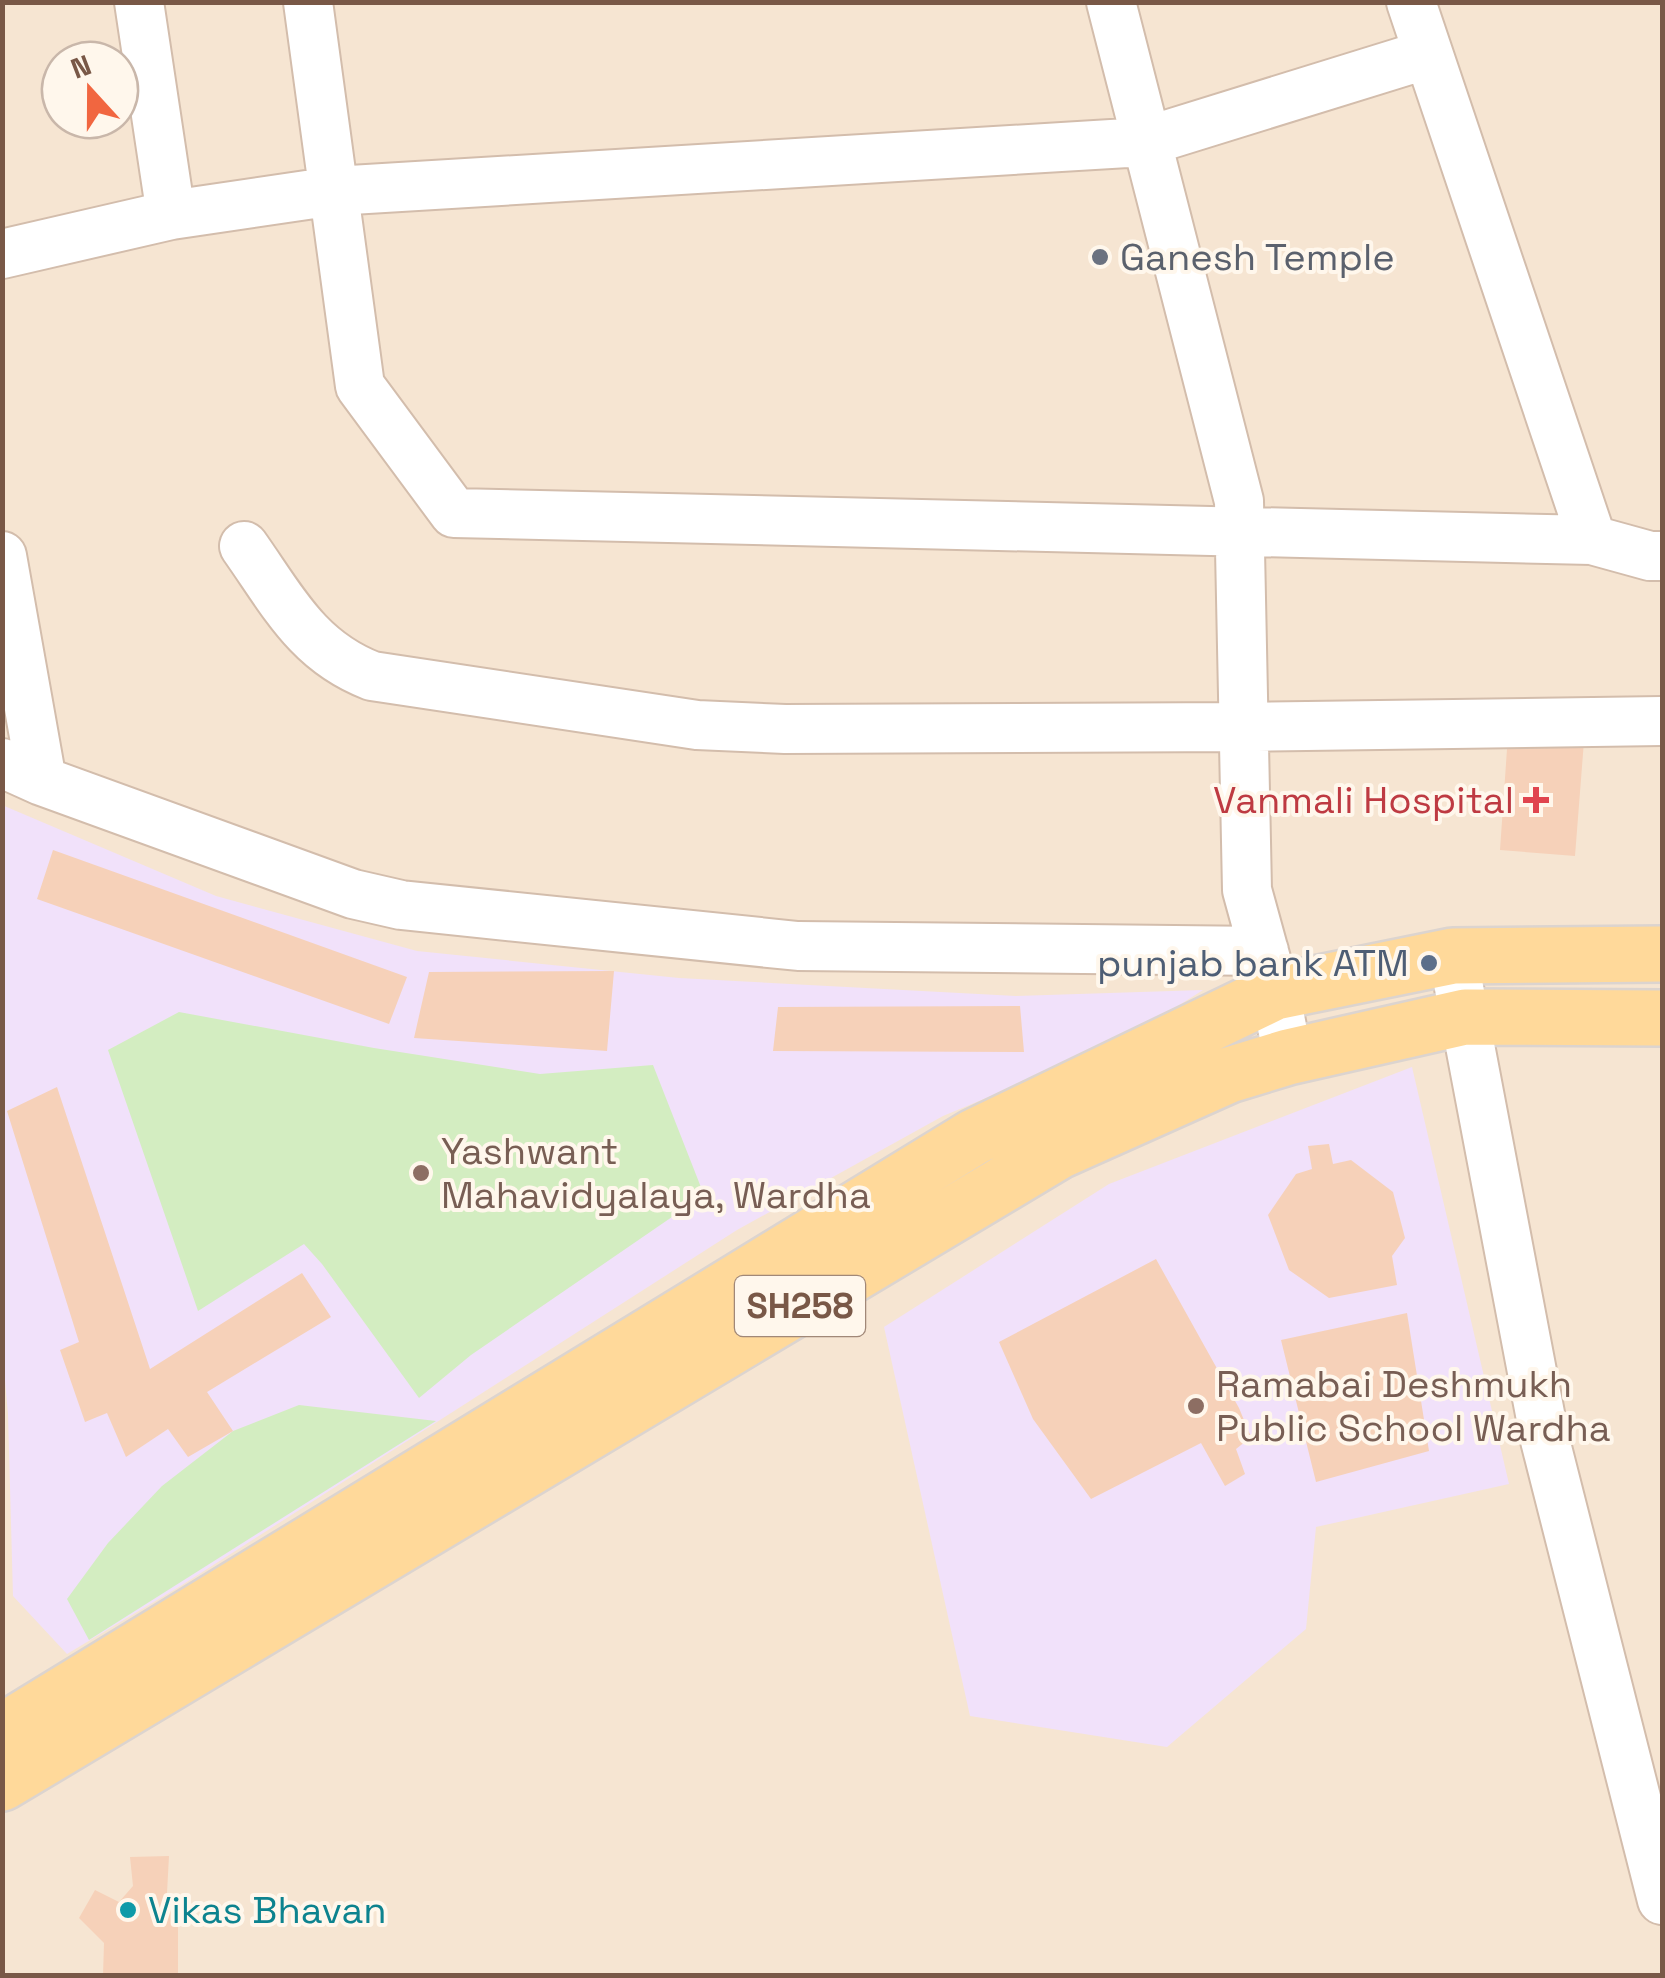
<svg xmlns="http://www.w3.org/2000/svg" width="1665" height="1978" font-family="'Space Grotesk',sans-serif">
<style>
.residential{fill:#f6e5d2;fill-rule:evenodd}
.education{fill:#f1e1fa}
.green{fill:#d3edc1}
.building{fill:#f6d1b9}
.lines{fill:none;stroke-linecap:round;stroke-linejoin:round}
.minor-casing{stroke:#d3bdac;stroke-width:52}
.major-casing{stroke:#dcd4cf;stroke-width:60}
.minor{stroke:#fff;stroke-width:48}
.major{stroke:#ffd99a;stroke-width:55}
.worship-dot{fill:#6b7280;stroke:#fff7ec;stroke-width:4}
.health-dot{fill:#e0444e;stroke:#fff7ec;stroke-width:4}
.service-dot{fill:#5c6f8a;stroke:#fff7ec;stroke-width:4}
.education-dot{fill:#8d6e63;stroke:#fff7ec;stroke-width:4}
.culture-dot{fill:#0f9aa8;stroke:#fff7ec;stroke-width:4}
.labels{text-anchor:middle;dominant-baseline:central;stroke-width:8;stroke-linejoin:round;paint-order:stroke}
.shield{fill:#fff7ec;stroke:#a18878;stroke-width:2.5}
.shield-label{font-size:35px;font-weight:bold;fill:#795847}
.worship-label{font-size:38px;fill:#5b616d;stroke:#fff7ec;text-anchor:start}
.health-label{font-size:38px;fill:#be3a42;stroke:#fff7ec;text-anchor:end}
.service-label{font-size:38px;fill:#4e5e75;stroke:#fff7ec;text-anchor:end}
.education-label{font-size:38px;fill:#785e54;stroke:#fff7ec;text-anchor:start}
.culture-label{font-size:38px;fill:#0d838f;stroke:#fff7ec;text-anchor:start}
</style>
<rect width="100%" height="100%" fill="#fef4e4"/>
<path class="residential" d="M3,3h1659v1972h-1659zM60,60h60v60h-60z"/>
<path class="education" d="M2,805l214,91 201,55 262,27 337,18 187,-6 -80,51 -180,75 -206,114 -555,355 -115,69 -54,-58 -5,-182 -6,-67z
M1412,1067l97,417 -193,43 -10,102 -139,118 -197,-31 -86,-389 225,-143z"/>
<path class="green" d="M179,1012l195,36 166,26 113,-9 51,130 -233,160 -52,43 -97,-134 -18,-20 -106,67 -90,-261z
M299,1405l137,16 -347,219 -22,-41 41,-56 54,-57 71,-55z"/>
<path class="building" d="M1508,735l76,6 -9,115 -75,-6z
M53,850l354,127 -18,47 -352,-125z
M614,971l-7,80 -193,-13 15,-66z
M1020,1006l4,46 -251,-1 5,-44z
M57,1087l93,282 152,-96 29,44 -124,75 26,39 -45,26 -20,-28 -42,28 -19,-44 -22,9 -25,-72 19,-8 -72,-231z
M1329,1144l4,20 18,-4 42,32 12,46 -13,18 5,29 -68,13 -40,-28 -21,-55 28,-41 16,-5 -4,-23z
M1156,1259l83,149 12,29 -15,12 9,25 -20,12 -24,-43 -110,56 -58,-80 -34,-77z
M1407,1313l22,138 -113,31 -35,-142z
M169,1856l-2,37 11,31v52h-75l1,-33 -25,-25 16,-28 24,12 14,-16 -3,-29z"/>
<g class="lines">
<defs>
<path id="minor" d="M139,2l32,213
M308,2l52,384 94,127 1138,27 -181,-538
M1111,2l128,499 8,389 28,102 13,65
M2,254l169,-39 163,-24 810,-49 284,-88
M1592,540l58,16h12
M244,546c39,55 63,105 128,130l325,49 88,4 458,-2 419,-6
M2,556l40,225
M2,763l40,18 311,113 48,11 397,41 466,5
M1453,956l92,484 117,460"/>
<path id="major" d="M2,1732l972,-595 301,-145 178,-36 209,-2
M2,1783l1057,-632 170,-76 59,-18 177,-40 197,1"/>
</defs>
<use href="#minor" class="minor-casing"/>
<use href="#major" class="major-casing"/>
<use href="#minor" class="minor"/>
<use href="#major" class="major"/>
</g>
<circle class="worship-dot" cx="1100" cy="257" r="10"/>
<path class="health-dot" d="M1531 785h10v10h10v10h-10v10h-10v-10h-10v-10h10z"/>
<circle class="service-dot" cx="1429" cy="963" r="10"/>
<g class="education-dot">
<circle cx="421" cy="1173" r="10"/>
<circle cx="1196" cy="1406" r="10"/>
</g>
<circle class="culture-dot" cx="128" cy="1910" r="10"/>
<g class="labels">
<rect class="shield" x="735" y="1276" width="130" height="60" rx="8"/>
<g class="shield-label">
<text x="800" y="1306">SH258</text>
</g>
<g class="worship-label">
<text x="1120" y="257">Ganesh Temple</text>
</g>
<g class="health-label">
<text x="1514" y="800">Vanmali Hospital</text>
</g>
<g class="service-label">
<text x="1409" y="963">punjab bank ATM</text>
</g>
<g class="education-label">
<text x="441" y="1151">Yashwant<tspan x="441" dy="44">Mahavidyalaya, Wardha</tspan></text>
<text x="1216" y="1384">Ramabai Deshmukh<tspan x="1216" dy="44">Public School Wardha</tspan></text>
</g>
<g class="culture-label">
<text x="148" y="1910">Vikas Bhavan</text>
</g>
</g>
<rect width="1665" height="1978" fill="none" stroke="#795847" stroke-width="10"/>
<g transform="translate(90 90) rotate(339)"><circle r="48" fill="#fff7ec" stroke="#c9b7aa" stroke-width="2.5"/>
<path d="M0-8L18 38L0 25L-18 38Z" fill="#f16640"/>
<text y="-15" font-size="28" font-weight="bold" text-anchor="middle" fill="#795847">N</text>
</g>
</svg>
